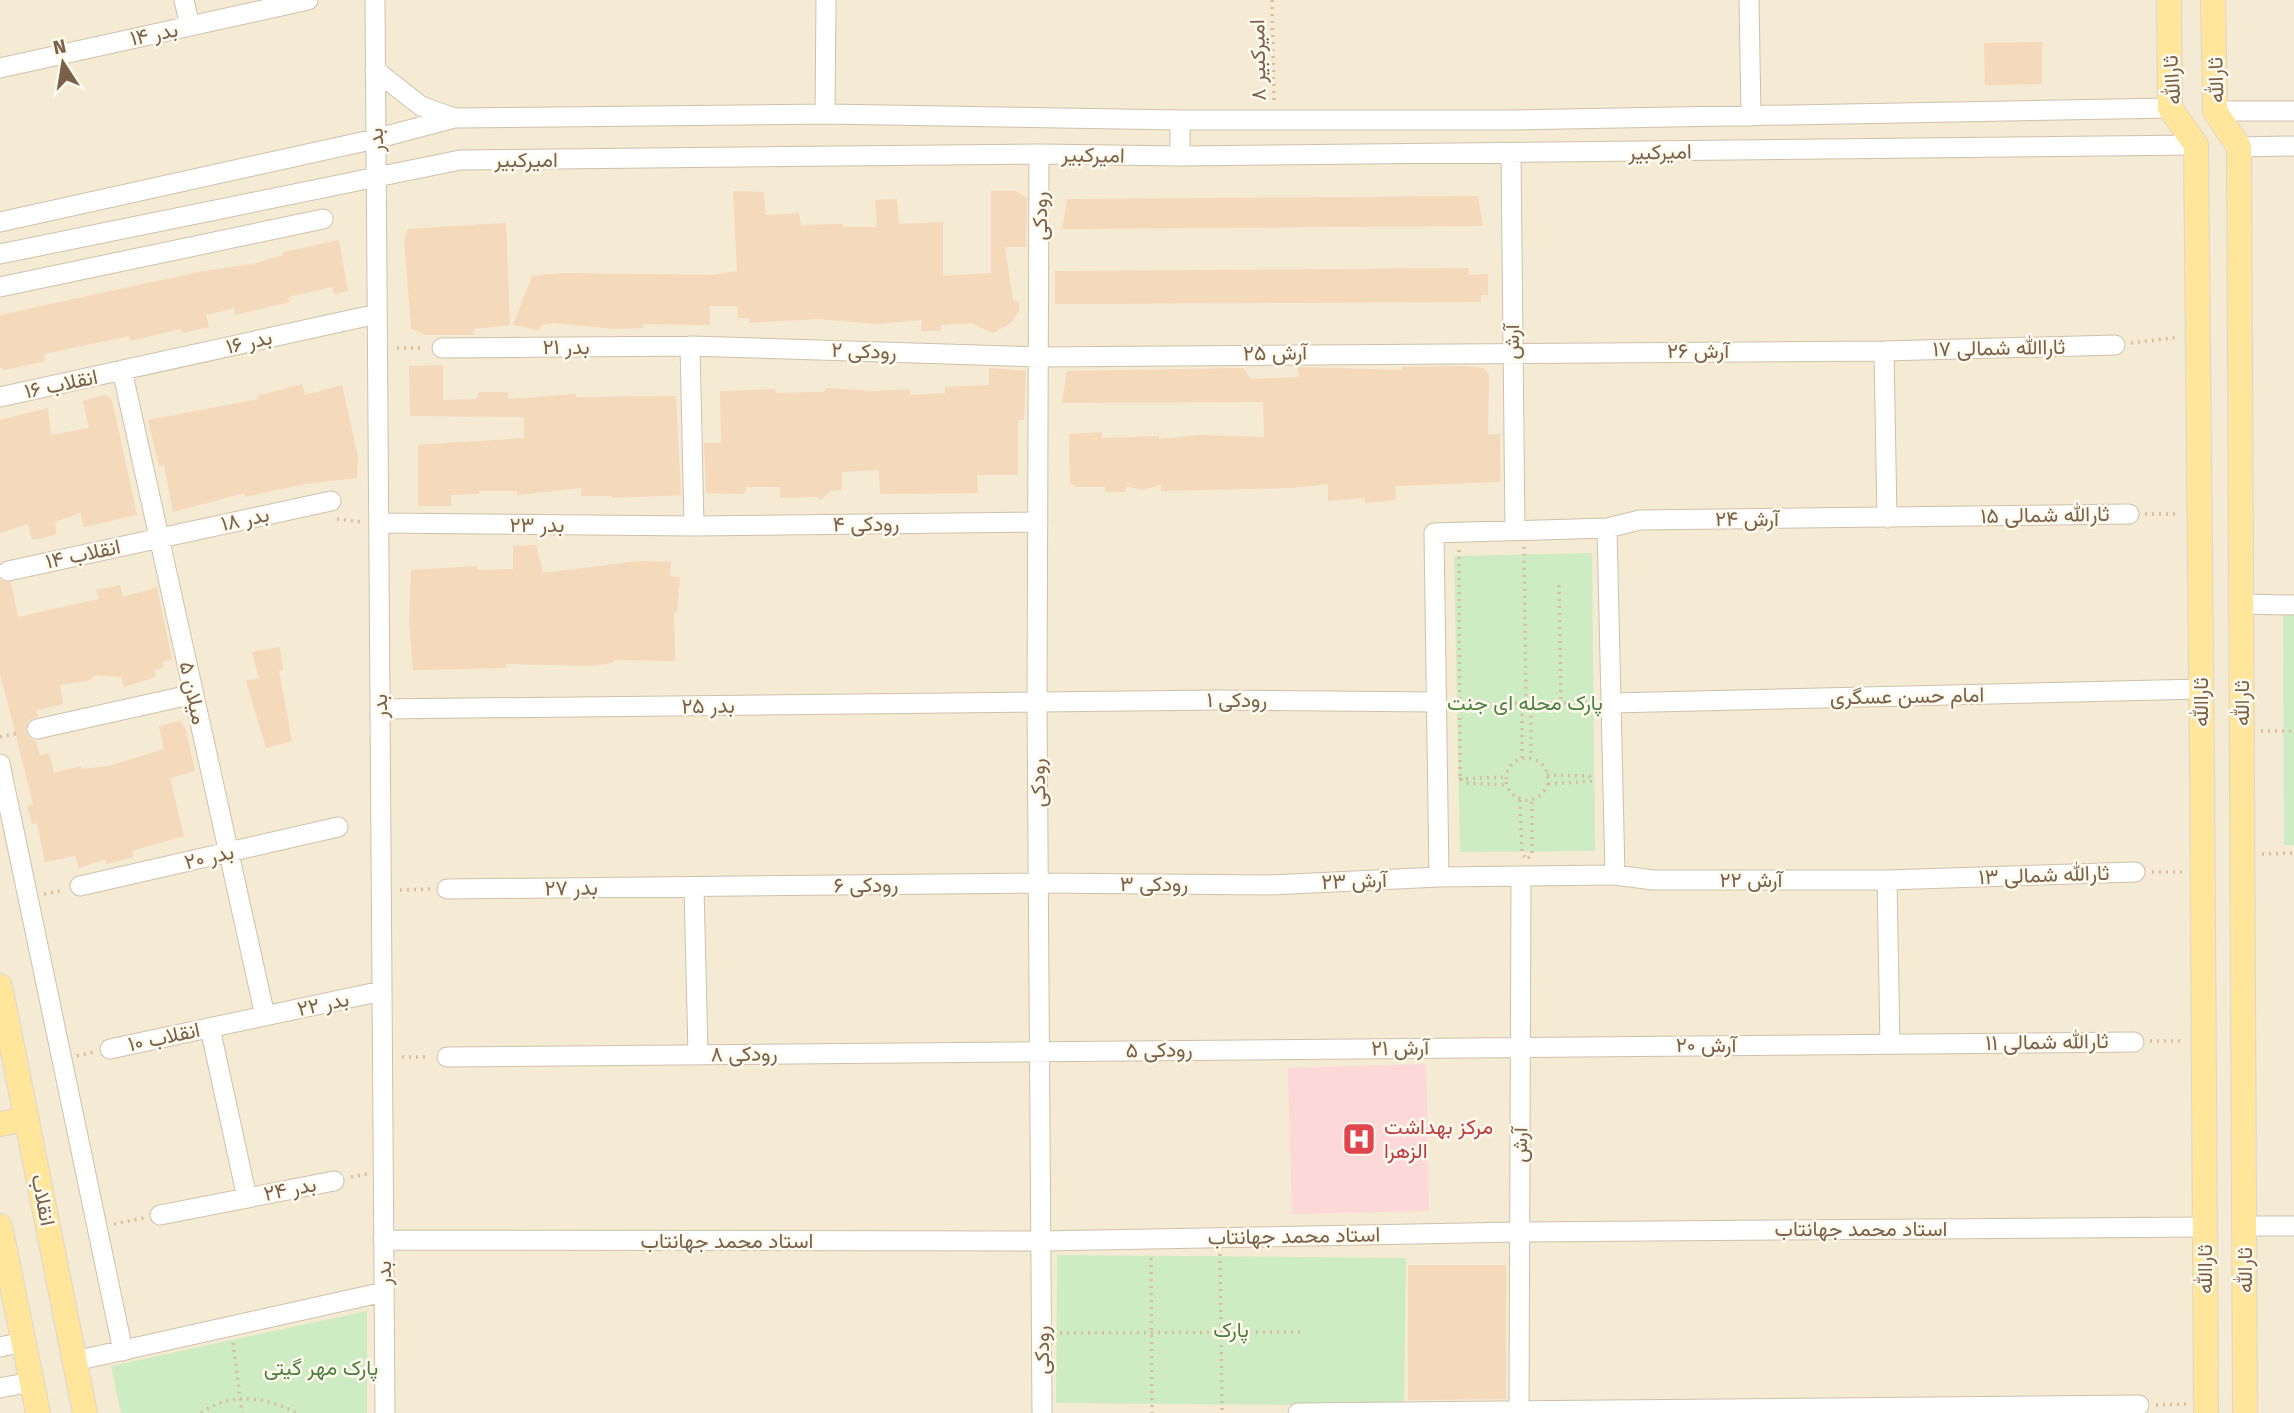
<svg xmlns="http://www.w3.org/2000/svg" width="2294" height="1413" font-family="'Fira Sans',Vazirmatn,sans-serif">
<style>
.residential{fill:#f5ead3}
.medical{fill:#fcd8d8}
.green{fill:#ceecc3}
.building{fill:#f4d9bb}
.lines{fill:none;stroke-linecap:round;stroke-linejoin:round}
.minor-casing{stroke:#d0c0ab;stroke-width:21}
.major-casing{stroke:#dcd6d0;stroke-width:26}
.path{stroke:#dabd9e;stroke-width:3.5;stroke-dasharray:2 5;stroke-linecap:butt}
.minor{stroke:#fff;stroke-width:19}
.major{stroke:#ffe69b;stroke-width:24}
.labels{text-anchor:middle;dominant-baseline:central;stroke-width:5;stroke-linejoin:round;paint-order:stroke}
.street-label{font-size:21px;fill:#786049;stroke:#fffaed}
.park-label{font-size:21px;fill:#4b7f40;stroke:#fffaed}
.health-label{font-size:21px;fill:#be3a42;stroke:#fffaed;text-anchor:start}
</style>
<rect width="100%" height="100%" fill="#fdf7e5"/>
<path class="residential" d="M0,0h2294v1413h-2294z"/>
<path class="medical" d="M1426,1064l3,147 -137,3 -4,-146z"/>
<path class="green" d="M1592,553l3,298 -135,1 -6,-296z
M2294,608v237h-10l-1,-236z
M1057,1255l349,3 -2,148 -348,-3z
M367,1311v102h-246l-10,-47z"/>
<path class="building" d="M2042,42v42l-57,1 -1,-42z
M733,191l31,1 1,23 34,-2 2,12 42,-1v3h34l-2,-27 22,-1 2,25 44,-2v54l48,-3v-82h25l11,7 -1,49h-21l8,54 6,1v9l-8,12 -18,10 -22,-10 -30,2v6h-20l1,-11 -45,4 -60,-5 -68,4v-5h-11l-1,-12h-27v19l-67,-1v4l-28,1 -61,-6 -12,2 -4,5 -25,-5 19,-49 32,-3 150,2 23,-4z
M1478,196l5,30 -421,3 5,-30z
M506,223l4,102 -36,4v6h-48l-15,-6 -7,-91 4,-9z
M339,240l9,51 -14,3 -2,-7 -44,10 2,5 -55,13 -1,-7 -28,7 3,12 -27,6 -1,-4 -51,12 -1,-5 -85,18 1,7 -41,9 -4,-3v-52l198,-43 55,-8 30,-9v-3z
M1469,268l-1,7 20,-1v21h-7v7l-426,2v-33z
M443,365v35l34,-1 2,-7h29v7l68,-5v3l100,-1 5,99 -69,3v-2h-31v-8l-64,7v-4h-38v3l-28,1v11h-33v-61l106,-7v-21l-114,-1 -1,-50z
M1462,366l22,2 5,6 -1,61 12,-1v48l-105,4 1,14 -31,3v-5l-37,3v-17l-36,4 -131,3v-6l-19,5 -16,-4v6h-21v-5h-30l-5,-4 -1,-49 33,-2v6l57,-2v3l40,-4 65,2 -1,-35 -201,1 5,-32 176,-3 8,11 48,-2 -1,-10 104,3v-3z
M989,368l37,3 -2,49h-6v55h-41l1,18 -98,1 -1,-24 -37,2v18l-12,1 -9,9 -4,-3 -37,1v-11h-33l-3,7 -38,-1 -2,-50h17l-1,-52 55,-2 1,4 48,-1 2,-4 49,3 35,-2v6l35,-2v-6l44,-2z
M302,384l3,11 37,-10 16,71 -1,22 -51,6 -61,13 -1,-4 -71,19 -9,-47 -5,1 -11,-46 110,-21 -1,-3z
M105,395l7,5 25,115 -53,12 -4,-14 -25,9 1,13 -24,5 -4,-16 -28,9v-113l48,-12 3,27 38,-7 -6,-27z
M536,545l7,28 96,-12 32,1 -1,14 10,1 -3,35h-3l1,49 -60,-1 -3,3 -20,3 -86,-2v4l-93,2 -4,-51 2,-49 66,-4v4l36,-1v-23z
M0,580l11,3 7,34 81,-18 -3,-9 24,-5 3,12 34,-10 15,72 -9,3 1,5 -10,3 2,7 -32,10 -3,-10 -25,-2 -8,6 -28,4 3,19 -26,6 1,6 -10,5 -3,10 4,7 7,3 4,15 9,-3 5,20 27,-7 1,3 27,-3 55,-17 -5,-23 21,-5 5,6 10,44 -25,7 14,58 -52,15 1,6 -27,7 -1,-5 -26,9 -4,-12 -30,6 -8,-39 -5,1 -5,-18 6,-2 -33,-131z
M280,647l3,23 -4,1 13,70 -26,7 -20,-67 13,-3 -7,-26z
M1408,1265h98v134l-98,1z"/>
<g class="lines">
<defs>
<path id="minor" d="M184,0l6,26
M375,0l10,1413
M1749,0l2,116
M0,68l308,-68
M375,70l46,36 33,12
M2215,111h79
M825,114l1,-114
M2239,147l55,-1
M1511,153l4,377
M1039,154l-2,548 5,711
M1180,156v-36
M0,222l375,-83 79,-21 371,-4 355,6h331l659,-12
M0,254l460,-94 579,-6 141,2 1016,-11
M0,287l323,-68
M690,346l4,180
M442,348l248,-2 349,11 845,-6 231,-6
M1884,351l3,167
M122,370l143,646
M0,397l377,-83
M380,523l314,3 344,-4
M1607,528l8,347 -176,2 -5,-344z
M1607,528l33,-8 489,-6
M8,571l323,-70
M2242,604l52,1
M1612,703l589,-14
M380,709l840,-9 216,2
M37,729l157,-35
M0,764l123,587
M1615,875l38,5h234l248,-8
M1887,880l3,164
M80,886l258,-59
M694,887l4,167
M447,889l592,-6 230,2 170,-8
M210,1028l37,170
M110,1049l272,-58
M447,1057l1687,-15
M160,1215l174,-34
M2244,1226h50
M383,1240l659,1 476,-9 687,-5
M0,1347l23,-5
M75,1361l309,-69
M0,1388l31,-6
M1298,1413l841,-8
M1519,1413l2,-537"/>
<path id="major" d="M2169,0l1,108 26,37c7,423 6,845 10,1268
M2213,0l2,111 24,36 6,1266
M0,986l85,427
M0,1124l27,-5
M0,1226l38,187"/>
</defs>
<use href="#minor" class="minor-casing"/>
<use href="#major" class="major-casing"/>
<path class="path" d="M1272,0l2,103
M2131,343l48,-6
M397,348h27
M2145,514h35
M337,519l24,3
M1459,550l1,229
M1559,585l2,118
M1459,703h136
M1526,703l5,9v46
M2261,731h33
M0,737l18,-4
M1506 779a21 21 0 1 1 42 0a21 21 0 1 1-42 0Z
M1522,758v-43l4,-12 -2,-156
M1547,775l42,1 3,4
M1459,779l46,-2
M1461,779l5,4 40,2
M1548,784l46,-3
M1520,800l2,54 4,4
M2262,854l32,-1
M1528,858l4,-3v-56
M2152,872h31
M400,890l31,-1
M44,894l20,-4
M2150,1041h34
M77,1056l17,-4
M402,1057h27
M351,1177l16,-3
M114,1224l30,-6
M1220,1254l2,159
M1151,1258l1,155
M1060,1333l243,-1
M233,1343l9,70
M2156,1405l30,-1
M201,1413c31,-22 64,-16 96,0"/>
<use href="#minor" class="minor"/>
<use href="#major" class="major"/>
</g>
<defs>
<symbol id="hospital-square" viewBox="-11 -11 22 22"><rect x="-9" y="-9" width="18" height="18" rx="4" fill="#e0444e" stroke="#fffaed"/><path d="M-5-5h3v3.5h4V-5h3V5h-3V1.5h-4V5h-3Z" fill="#fff"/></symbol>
</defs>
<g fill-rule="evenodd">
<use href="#hospital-square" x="1340" y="1120" width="38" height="38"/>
</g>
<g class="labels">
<g class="street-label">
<text transform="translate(154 34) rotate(-12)">بدر ۱۴</text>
<text transform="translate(1258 60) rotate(-91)">امیرکبیر ۸</text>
<text transform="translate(2172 80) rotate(-94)">ثاراالله</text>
<text transform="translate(2216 80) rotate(-92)">ثارالله</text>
<text transform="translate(376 140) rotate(-92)">بدر</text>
<text transform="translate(1660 152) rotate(-1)">امیرکبیر</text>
<text transform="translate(1093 155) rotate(1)">امیرکبیر</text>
<text x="526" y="160">امیرکبیر</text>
<text transform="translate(1040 216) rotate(-90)">رودکی</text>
<text transform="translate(249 342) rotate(-13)">بدر ۱۶</text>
<text transform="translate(1512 342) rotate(-90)">آرش</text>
<text x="566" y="347">بدر ۲۱</text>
<text transform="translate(1999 348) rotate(-1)">ثاراالله شمالی ۱۷</text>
<text transform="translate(864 351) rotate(2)">رودکی ۲</text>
<text x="1698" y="351">آرش ۲۶</text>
<text transform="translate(1275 353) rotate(-1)">آرش ۲۵</text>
<text transform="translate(61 384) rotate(-12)">انقلاب ۱۶</text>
<text transform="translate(2045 515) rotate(-1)">ثارالله شمالی ۱۵</text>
<text transform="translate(245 519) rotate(-12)">بدر ۱‍۸</text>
<text x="1747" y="519">آرش ۲۴</text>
<text transform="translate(866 524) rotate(-1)">رودکی ۴</text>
<text x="537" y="525">بدر ۲۳</text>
<text transform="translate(83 554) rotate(-12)">انقلاب ۱۴</text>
<text transform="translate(193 693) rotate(78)">میلان ۵</text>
<text transform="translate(1907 696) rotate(-1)">امام حسن عسگری</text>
<text x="1237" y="700">رودکی ۱</text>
<text transform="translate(2201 702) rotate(-90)">ثاراالله</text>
<text transform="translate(2242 703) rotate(-90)">ثارالله</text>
<text transform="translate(380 706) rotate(-90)">بدر</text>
<text transform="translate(708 706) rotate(-1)">بدر ۲۵</text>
<text transform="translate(1038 783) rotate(-91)">رودکی</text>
<text transform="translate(209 857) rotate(-13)">بدر ۲۰</text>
<text transform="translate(2044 875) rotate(-2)">ثارالله شمالی ۱۳</text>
<text x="1751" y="880">آرش ۲۲</text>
<text transform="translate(1354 881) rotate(-2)">آرش ۲۳</text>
<text x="1154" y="884">رودکی ۳</text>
<text transform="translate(866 885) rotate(-1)">رودکی ۶</text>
<text transform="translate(571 888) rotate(-1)">بدر ۲۷</text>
<text transform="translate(323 1004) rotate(-12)">بدر ۲۲</text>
<text transform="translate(164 1037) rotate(-12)">انقلاب ۱۰</text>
<text transform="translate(2047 1042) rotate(-1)">ثارالله شمالی ۱۱</text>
<text x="1706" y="1045">آرش ۲۰</text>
<text transform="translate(1400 1048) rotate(-1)">آرش ۲۱</text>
<text transform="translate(1159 1050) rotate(-1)">رودکی ۵</text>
<text transform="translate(744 1054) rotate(-1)">رودکی ۸</text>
<text transform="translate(1520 1145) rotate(-89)">آرش</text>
<text transform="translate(290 1189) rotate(-11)">بدر ۲۴</text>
<text transform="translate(43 1200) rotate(79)">انقلاب</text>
<text x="1861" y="1229">استاد محمد جهانتاب</text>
<text transform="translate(1294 1236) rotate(-1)">استاد محمد جهانتاب</text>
<text x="727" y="1241">استاد محمد جهانتاب</text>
<text transform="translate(2205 1269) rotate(-90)">ثاراالله</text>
<text transform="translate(2245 1270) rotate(-90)">ثارالله</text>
<text transform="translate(384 1273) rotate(-91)">بدر</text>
<text transform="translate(1042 1350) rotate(-90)">رودکی</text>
</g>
<g class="park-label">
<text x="1525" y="703">پارک محله ای جنت</text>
<text x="1231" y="1330">پارک</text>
<text x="321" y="1368">پارک مهر گیتی</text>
</g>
<g class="health-label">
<text x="1384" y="1127">مرکز بهداشت<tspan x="1384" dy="24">الزهرا</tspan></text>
</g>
</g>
<g transform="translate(63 63) rotate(348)" stroke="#fffaed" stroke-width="5" paint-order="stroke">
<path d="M0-5L12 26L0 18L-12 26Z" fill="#786049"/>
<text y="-10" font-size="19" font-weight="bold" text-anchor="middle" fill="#786049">N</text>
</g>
</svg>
